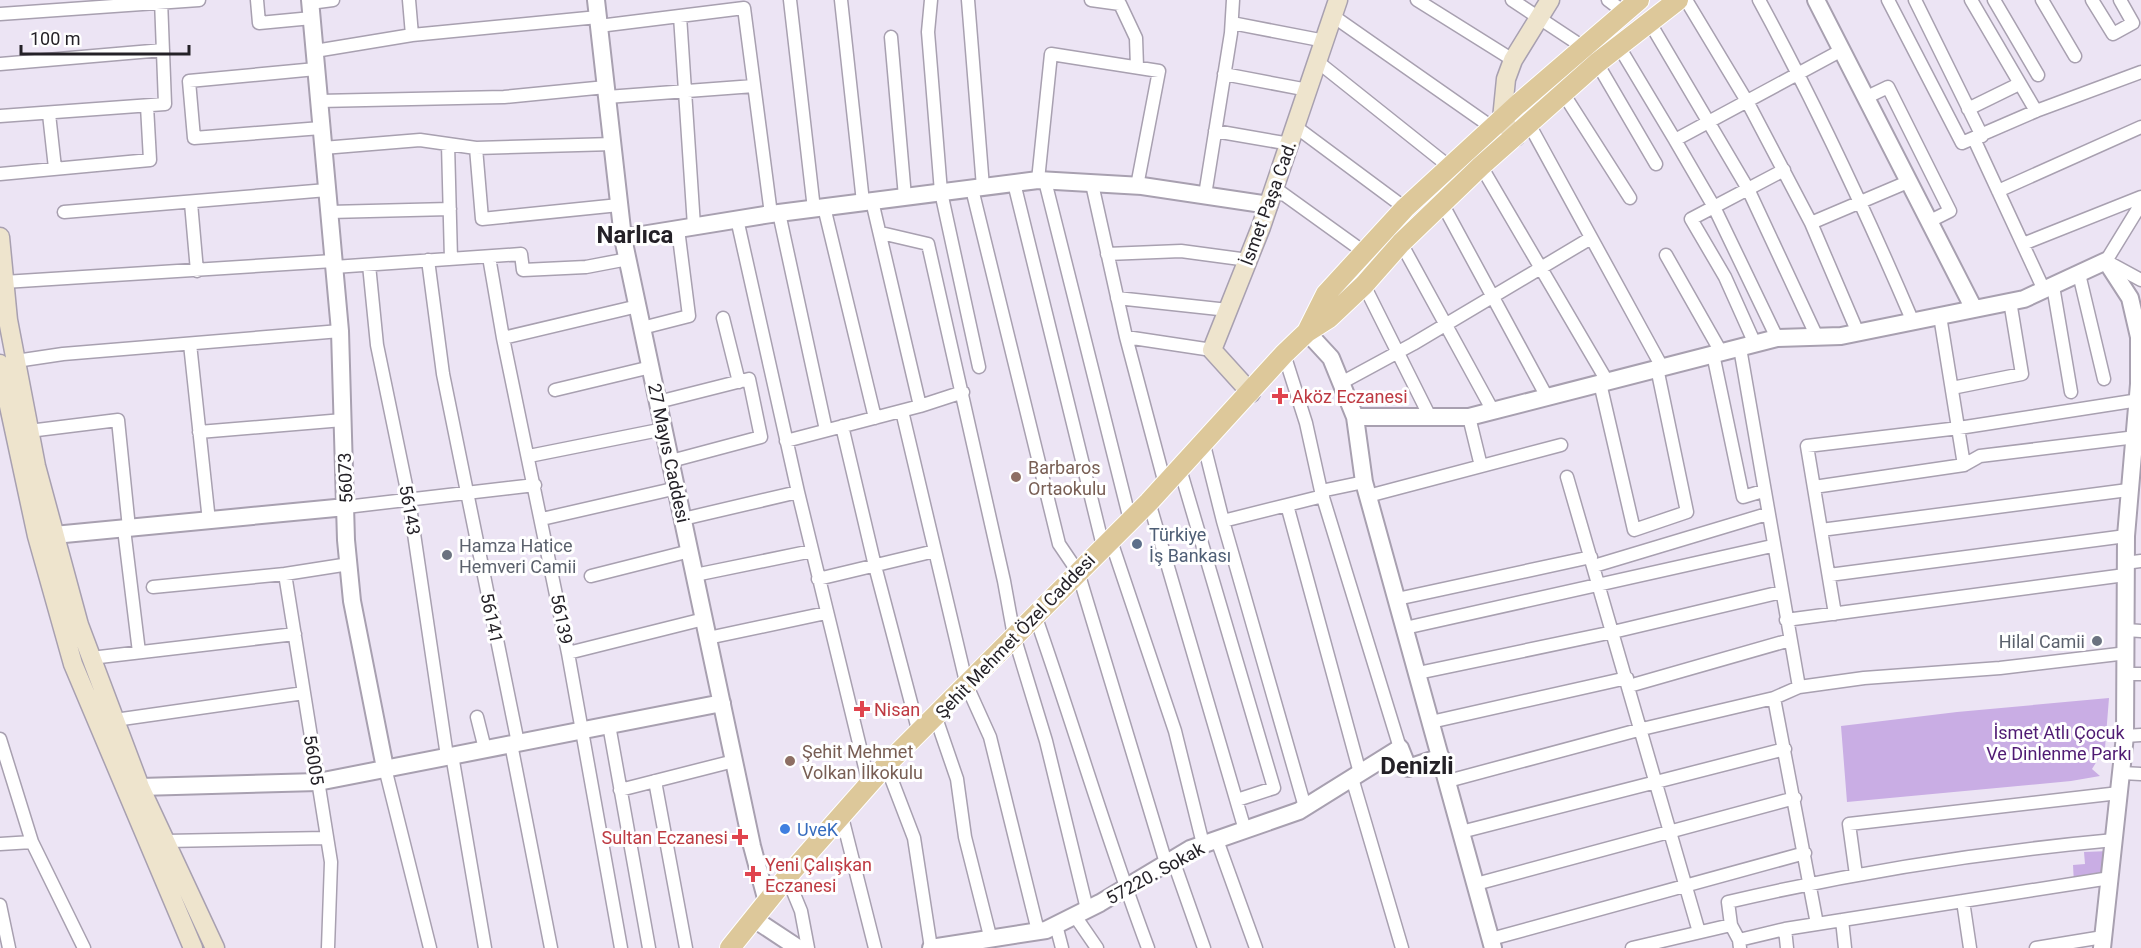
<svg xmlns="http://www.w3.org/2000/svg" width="2141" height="948" font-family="Roboto,sans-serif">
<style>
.green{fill:#c9ade4}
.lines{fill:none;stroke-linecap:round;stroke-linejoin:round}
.minor-casing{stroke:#a8a0b0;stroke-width:15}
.tertiary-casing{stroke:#a8a0b0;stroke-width:20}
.secondary-casing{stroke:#a8a0b0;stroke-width:21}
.primary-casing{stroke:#fff;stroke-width:22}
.minor{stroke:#fff;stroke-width:12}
.tertiary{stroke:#fff;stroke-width:16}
.secondary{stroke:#eee4cd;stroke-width:18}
.primary{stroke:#ddc89a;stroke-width:20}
.health-dot{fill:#e0444e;stroke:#fff;stroke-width:2}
.education-dot{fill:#8d6e63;stroke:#fff;stroke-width:2}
.service-dot{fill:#5c6f8a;stroke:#fff;stroke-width:2}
.worship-dot{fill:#6b7280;stroke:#fff;stroke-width:2}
.shop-dot{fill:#3f7fe0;stroke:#fff;stroke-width:2}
.labels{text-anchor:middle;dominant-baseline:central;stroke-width:6;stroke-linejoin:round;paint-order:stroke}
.street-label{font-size:18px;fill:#242127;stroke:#fff}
.health-label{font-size:18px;fill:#be3a42;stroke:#fff;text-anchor:start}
.education-label{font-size:18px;fill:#785e54;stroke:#fff;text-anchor:start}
.service-label{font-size:18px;fill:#4e5e75;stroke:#fff;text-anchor:start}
.worship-label{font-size:18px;fill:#5b616d;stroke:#fff;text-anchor:start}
.park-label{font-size:18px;fill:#4f1a73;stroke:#fff}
.shop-label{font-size:18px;fill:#366cbe;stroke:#fff;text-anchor:start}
.district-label{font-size:24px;font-weight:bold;fill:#242127;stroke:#fff}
</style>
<rect width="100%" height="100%" fill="#ece4f4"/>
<path class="green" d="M2109,698l-4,50 -13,21 8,7 -29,5 -224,21 -6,-76 116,-14z
M2109,851l-3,28 -32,5 -1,-19 12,-1 -1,-12z"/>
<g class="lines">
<defs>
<path id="minor" d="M257,0l2,23 53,-5
M409,0l3,35
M790,0l24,209
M841,0l22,202
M931,0l-3,32 13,160 38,175
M968,0l15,187
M1091,0l29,4 16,34 1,29
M1417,0l96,60
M1512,0l71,47
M1608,0l16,12
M1686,0l62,103 63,120 47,110
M1759,0c57,105 107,212 154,322
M1888,0l74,143 74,-32 105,-39
M1915,0l67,136
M1971,0l65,111
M1994,0l44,75
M2042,0l33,56
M2092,0l21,34 20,-11 -13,-23
M310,3l23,-3
M0,14l199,-14
M680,16l14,210
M1333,16l160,112
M1232,23l93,18
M1650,23l98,166 69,148
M599,26l145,-18 27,206
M891,37l14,160
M1618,45l57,95 167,-90
M315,51l97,-16 186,-18
M1318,62l133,106
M1597,63l59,101
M0,64l163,-14
M316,69l-127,12 5,57 127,-10
M1224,74l84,16
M1563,93l67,105
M607,97l147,-11
M1867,97l21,-10 62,124 -20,10
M319,101l185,-4 102,-10
M1968,109l51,-25
M49,114l6,54
M0,116l165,-12 -4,-104
M1529,124l133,243
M1296,127l109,81
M1215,131l75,13
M1974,139l70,151
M1675,140l39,67 63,131
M448,144l3,115
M323,148l97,-8 56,8 137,-4
M476,148l6,71 137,-14
M1481,166l126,215
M0,174l150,-14 -3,-54
M1038,180l13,-126 108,17 -22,115
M1045,181l85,339
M1014,183l89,363
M1092,184l34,153 39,147
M1275,188l89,64
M972,189l87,355 19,28 88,291
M1998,191l143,-64
M1205,195l26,-162 2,-33
M872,201l48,205
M191,203l6,68
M2141,204l-35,57 35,19
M1443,205l104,192
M824,207l51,211
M64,212l263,-22
M329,212l121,-3
M779,213l47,217
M737,219l61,273 71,292
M1811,223l99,-42
M881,233l47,11 76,337 10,55 32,105 41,168
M1401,243l92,168
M2023,244l118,-47
M1107,254l74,-3 67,9
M1666,255l55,97
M489,257l14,81 65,315 53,295
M428,260l15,114 75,369
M369,265l8,80 32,155 38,256
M334,267l187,-13 2,16 63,-3 42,-8
M2079,274l25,105
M4,282l329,-21
M1364,285l66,132
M2053,286l18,106
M1117,298l111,12
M1940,316l24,149
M723,318l16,64
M642,328l47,-12 -11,-87
M1126,337l86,13
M503,338l135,-32
M190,344l19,177
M1755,344l-30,-67 -34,-58 93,-49
M1740,348l59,339
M1284,354l22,69 15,68
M1713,354l30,143 20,-6
M16,361l47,-7 277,-23
M1341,383l72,-39 178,-106
M1600,383l34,147 53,-18 -30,-144
M1952,388l70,-14 -12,-73
M555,390l96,-23
M658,402l91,-23 12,58 -90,24
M902,411l65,275 23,51 48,194
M1469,417l12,49
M842,426l33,140 44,167
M29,431l89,-11 11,108
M199,432l144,-12
M786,441l134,-35 43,-14
M1204,445l19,76 82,286
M529,456l135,-27
M1180,469l94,319 -37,12
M1567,477l132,455
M1364,482l-43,9 79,257
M1814,487l150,-22 16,-9 156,-19
M1368,496l193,-51
M1149,502l96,328
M1287,505l36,-9
M346,507l189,-22
M542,519l135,-31
M683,519l115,-27
M1223,521l64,-16 73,268
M124,529l15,123
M1821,530l307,-40
M1110,538l65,193 28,113
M2125,563l16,-2
M1594,566l173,-52
M285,574l46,288 -3,86
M695,575l117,-24
M1829,575l297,-39
M591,576l99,-25
M818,579l117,-28
M153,587l132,-13 64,-10
M1397,599l194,-42
M1835,614l-28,-168 152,-18 180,-28
M1035,615c39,111 72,224 113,333
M1786,620l339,-45
M1405,628l367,-82
M2126,630l15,1
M708,638l118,-25
M568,653l136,-34
M91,658l204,-24
M1418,673l195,-41 168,-40
M2125,674h16
M1629,686l161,-46
M1774,698l43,226
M477,717l8,32
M936,718l21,61 8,58 26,103
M115,720l189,-27
M1431,722l196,-44
M609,725l40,223
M2125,736l16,-1
M0,739l32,103 52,106
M511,744l40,204
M452,755l33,193
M886,765l28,73 17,110
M385,768l45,180
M2122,773l19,1
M1352,778l50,170
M655,781l31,167
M1448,781l194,-52 132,-31 25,-11 65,-9 136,-10 127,-15
M620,790l114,-29
M842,817l33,131
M1461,832l324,-83
M1217,840l39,108
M166,841l161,-3
M0,844l32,-2
M1173,860l31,88
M1856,875l-7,-51 270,-31
M787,877l14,34 7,37
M1476,884l319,-86
M1963,901l7,47
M0,905l9,43
M1075,916l22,32
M1842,920l3,28
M1056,925l6,23
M1785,929l2,19
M1491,939l314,-86
M1739,940l46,-11 325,-51
M1632,948l99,-23
M1740,948l-1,-8 -8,-15 -3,-23c127,-30 256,-50 386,-62
M2036,948l67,-11"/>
<path id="tertiary" d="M310,0l30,331 6,209 6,61 33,167
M596,0l27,238 129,608 15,56
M1816,0l158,309
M623,238l148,-24 267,-34 104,6 127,19
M1307,332l24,26 24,59 9,65 129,466
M1355,417h114l308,-79 64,-2 183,-37 82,-38 24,37 9,39v47l-13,152 -1,200 -23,212
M54,535l292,-28
M140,787l178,-5 404,-79
M754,919l44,29
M931,948l115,-18 54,-27 90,-54 109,-38 101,-63 8,20 33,-11"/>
<path id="secondary" d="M1515,137l-13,-18 4,-40 7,-19 37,-60
M0,237l8,83 28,146 43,159 61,162 75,161
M0,364l37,172 36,128 120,284
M1251,393l-39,-43 49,-123 77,-227"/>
<path id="primary" d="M1307,332l19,-38 79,-86 112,-103 122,-105
M730,948l57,-71 99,-112 263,-263 135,-148 23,-22 22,-14 35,-33 37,-42 80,-77 116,-103 81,-63"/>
</defs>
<use href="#minor" class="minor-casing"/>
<use href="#tertiary" class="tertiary-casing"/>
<use href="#secondary" class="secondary-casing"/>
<use href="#primary" class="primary-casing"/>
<use href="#minor" class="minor"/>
<use href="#tertiary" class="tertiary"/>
<use href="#secondary" class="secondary"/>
<use href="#primary" class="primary"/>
</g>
<g class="health-dot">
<path d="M1277 387h6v6h6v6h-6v6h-6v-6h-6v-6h6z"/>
<path d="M859 700h6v6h6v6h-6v6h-6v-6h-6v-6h6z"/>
<path d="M737 828h6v6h6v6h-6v6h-6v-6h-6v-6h6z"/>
<path d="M750 865h6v6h6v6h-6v6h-6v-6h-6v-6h6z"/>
</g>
<g class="education-dot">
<circle cx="1016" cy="477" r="6"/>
<circle cx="790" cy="761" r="6"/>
</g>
<circle class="service-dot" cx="1137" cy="544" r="6"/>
<g class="worship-dot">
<circle cx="447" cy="555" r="6"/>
<circle cx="2097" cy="641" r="6"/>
</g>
<circle class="shop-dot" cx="785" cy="829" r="6"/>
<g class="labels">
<g class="street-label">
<text transform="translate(1268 203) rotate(-70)">İsmet Paşa Cad.</text>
<text transform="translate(669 453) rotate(78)">27 Mayıs Caddesi</text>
<text transform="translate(345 478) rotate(-92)">56073</text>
<text transform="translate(410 510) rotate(80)">56143</text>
<text transform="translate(492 618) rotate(78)">56141</text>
<text transform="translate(562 619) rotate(79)">56139</text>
<text transform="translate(1015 636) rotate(-46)">Şehit Mehmet Özel Caddesi</text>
<text transform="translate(314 760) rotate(81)">56005</text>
<text transform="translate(1155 873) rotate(-29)">57220. Sokak</text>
</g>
<g class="health-label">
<text x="1292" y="396">Aköz Eczanesi</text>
<text x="874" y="709">Nisan</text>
<text x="728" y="837" text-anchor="end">Sultan Eczanesi</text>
<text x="765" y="864">Yeni Çalışkan<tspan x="765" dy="21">Eczanesi</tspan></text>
</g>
<g class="education-label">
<text x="1028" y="467">Barbaros<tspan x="1028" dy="21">Ortaokulu</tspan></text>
<text x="802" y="751">Şehit Mehmet<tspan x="802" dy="21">Volkan İlkokulu</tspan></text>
</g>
<g class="service-label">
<text x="1149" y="534">Türkiye<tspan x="1149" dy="21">İş Bankası</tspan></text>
</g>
<g class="worship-label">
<text x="459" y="545">Hamza Hatice<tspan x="459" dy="21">Hemveri Camii</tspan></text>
<text x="2085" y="641" text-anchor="end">Hilal Camii</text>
</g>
<g class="park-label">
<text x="2059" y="732">İsmet Atlı Çocuk<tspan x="2059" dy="21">Ve Dinlenme Parkı</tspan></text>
</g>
<g class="shop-label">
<text x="797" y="829">UveK</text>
</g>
<g class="district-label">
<text x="635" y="235">Narlıca</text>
<text x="1417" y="766">Denizli</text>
</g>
</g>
<path d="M21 45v9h168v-9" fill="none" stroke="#242127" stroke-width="3"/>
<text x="30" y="45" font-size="18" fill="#242127" stroke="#ffffff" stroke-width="4.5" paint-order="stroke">100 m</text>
</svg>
